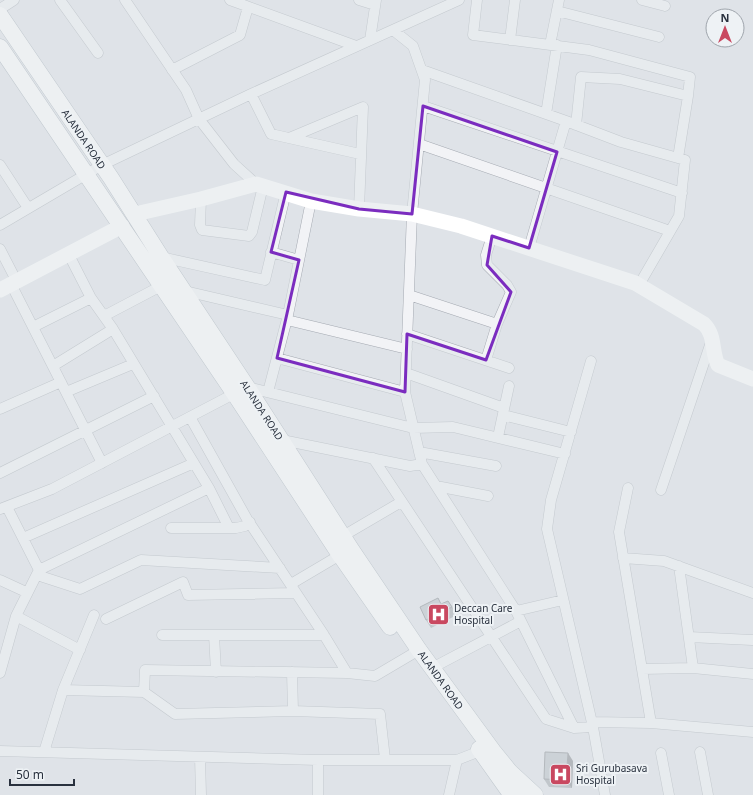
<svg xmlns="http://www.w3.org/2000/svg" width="753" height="795" font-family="'Noto Sans',sans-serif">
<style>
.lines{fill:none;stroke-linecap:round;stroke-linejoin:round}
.street-casing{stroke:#a5aab2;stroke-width:11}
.primary-casing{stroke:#9fa8b3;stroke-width:17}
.street{stroke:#f2f3f6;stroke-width:10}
.secondary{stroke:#fff;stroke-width:15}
.primary{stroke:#fff;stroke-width:16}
.wall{fill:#9da2a9}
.shaded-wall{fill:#808489}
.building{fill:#b7bcc4;stroke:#808489}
.marked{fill:none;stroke:#7b2cbf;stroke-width:3;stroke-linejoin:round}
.labels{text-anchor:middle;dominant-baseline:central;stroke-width:4;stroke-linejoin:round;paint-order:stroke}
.street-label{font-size:10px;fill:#29313e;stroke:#eef2f5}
.poi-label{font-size:10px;fill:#29313e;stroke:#eef2f5;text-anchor:start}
</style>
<rect width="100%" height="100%" fill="#dfe3e8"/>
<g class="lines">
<defs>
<path id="street" d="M60,0l38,53
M125,0l61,90 13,29 35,45 22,20
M230,0l126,46
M359,0l16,5
M477,0l-4,35 116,15 101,27 -2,19
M642,0l23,6
M0,9l14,-9
M557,11l102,26
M393,30l20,16 12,34 -13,134 -7,178 17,72 94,147 58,117 19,-1 12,68
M370,40l6,-40
M510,40l5,-40
M550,45l9,-45
M172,70l68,-35 8,-28
M422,70l144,51
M251,94l20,40 89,20
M423,106l259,87
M546,114l11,-69
M576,125l5,-48 39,2 68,17 -10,62
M289,138l74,-31 -4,102
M419,144l251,87
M0,165l28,43
M201,199l-1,26 2,5 47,6 3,-4 11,-46
M0,225l102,-60 149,-71 208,-94
M492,236l-6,19 1,10 20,20 4,7 -14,32
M529,248l37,-127 55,21 64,18 -6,56 -40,69
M0,249l17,33
M271,252l28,8
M161,257l104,23 21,-88
M11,284l91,179
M185,291l103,24 -20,77
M409,295l88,29 -11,36
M288,315l23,-114
M104,316l57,-30
M287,320l120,29
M33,327l58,-29
M407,334l102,34
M277,358l128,34
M591,361l-40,139 -4,29 46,198
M53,366l60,-37
M406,373l98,35
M66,392l67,-28
M0,409l61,-27
M503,415l68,17
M190,417l57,102 77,116 23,38 28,3 44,-26
M498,437l11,-51
M282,440l128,26 12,-2
M419,452l77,14
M373,458l173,261 28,9
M0,473l154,-77
M436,486l52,10
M209,488l20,40
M661,490l50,-148
M7,507l32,63
M0,509l52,-20 195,-102 166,41 40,-1 112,27
M171,528h65l9,-2 5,-4
M343,536l58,-34
M23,538l171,-75
M623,558l41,3 89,32
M679,566l14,102 60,6
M37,575l43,14 61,-29 139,8
M0,580l26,12
M291,584l49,-29
M516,611l47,-11
M16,616l64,34
M106,619l77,-37 5,13 108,-2
M162,635h162
M214,635l2,37
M689,637l63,3
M432,668l89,-47
M642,669l51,-1
M292,672l1,39
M0,673l16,-57 23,-46 170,-82 -96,-159 -22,-31 -22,-43
M63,690l81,2 1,-22 202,3
M144,692l31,22 118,-3 87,3 5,45
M592,722l59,1 -32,-191 9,-44
M651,723l102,9
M0,751l318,9h139l23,-9h4
M44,752l19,-62 31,-75
M700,752l8,43
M661,753l8,42
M200,757l1,38
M318,795v-35
M449,795l8,-35"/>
<path id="primary" d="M0,15l111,163 50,79 86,130 104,162 68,101 74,101 17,21 25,23
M0,47l234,346 106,162 50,72
M479,749l29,41 7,5"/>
</defs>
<use href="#street" class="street-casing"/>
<use href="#primary" class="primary-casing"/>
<use href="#street" class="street"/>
<path class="secondary" d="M135,214l66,-15 55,-15 55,17 48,8 53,5 49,12 174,57 69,41c12,12 7,27 14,41l35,14
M0,290l122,-64"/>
<use href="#primary" class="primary"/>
</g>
<path class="wall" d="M438,598l3,6 7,-3 5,7 4,7 -26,13 -5,-8z
M573,761l-1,27 -23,-1 -5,-8z"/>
<path class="shaded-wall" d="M568,753l5,8 -1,27 -6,-8z"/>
<path class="building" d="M438,598l3,6 7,-3 4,6 -26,13 -6,-13z
M545,752l23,1 -2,27 -22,-1z"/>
<path d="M0 0H753V795H0ZM423,106l134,46 -28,96 -37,-12 -5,29 24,27 -25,68 -79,-26 -2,58 -128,-34 22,-98 -28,-8 15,-60 73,17 53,5z" fill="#dfe3e8" fill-opacity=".55" fill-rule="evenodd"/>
<path class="marked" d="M423,106l134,46 -28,96 -37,-12 -5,29 24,27 -25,68 -79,-26 -2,58 -128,-34 22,-98 -28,-8 15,-60 73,17 53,5z"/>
<defs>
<symbol id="hospital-square" viewBox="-11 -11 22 22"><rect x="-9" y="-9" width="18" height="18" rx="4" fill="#c94860" stroke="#eef2f5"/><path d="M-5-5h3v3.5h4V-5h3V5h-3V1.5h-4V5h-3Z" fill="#fff"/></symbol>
</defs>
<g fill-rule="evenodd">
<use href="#hospital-square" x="426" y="602" width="25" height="25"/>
<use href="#hospital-square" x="548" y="762" width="25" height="25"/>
</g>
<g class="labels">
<g class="street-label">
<text transform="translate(84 139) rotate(56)">ALANDA ROAD</text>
<text transform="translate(262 410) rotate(57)">ALANDA ROAD</text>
<text transform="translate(441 680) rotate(54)">ALANDA ROAD</text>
</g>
<g class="poi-label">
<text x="454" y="608">Deccan Care<tspan x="454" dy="12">Hospital</tspan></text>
<text x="576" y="768">Sri Gurubasava<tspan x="576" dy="12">Hospital</tspan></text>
</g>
</g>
<g transform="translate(725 28)"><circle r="19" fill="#eef2f5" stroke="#9fa5ac"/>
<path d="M0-3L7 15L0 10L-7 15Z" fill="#c94860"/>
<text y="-6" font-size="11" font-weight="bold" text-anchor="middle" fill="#29313e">N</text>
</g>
<path d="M10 779v6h64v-6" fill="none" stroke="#29313e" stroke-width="2"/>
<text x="16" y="779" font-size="12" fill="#29313e" stroke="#eef2f5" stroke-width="3" paint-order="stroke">50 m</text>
</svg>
